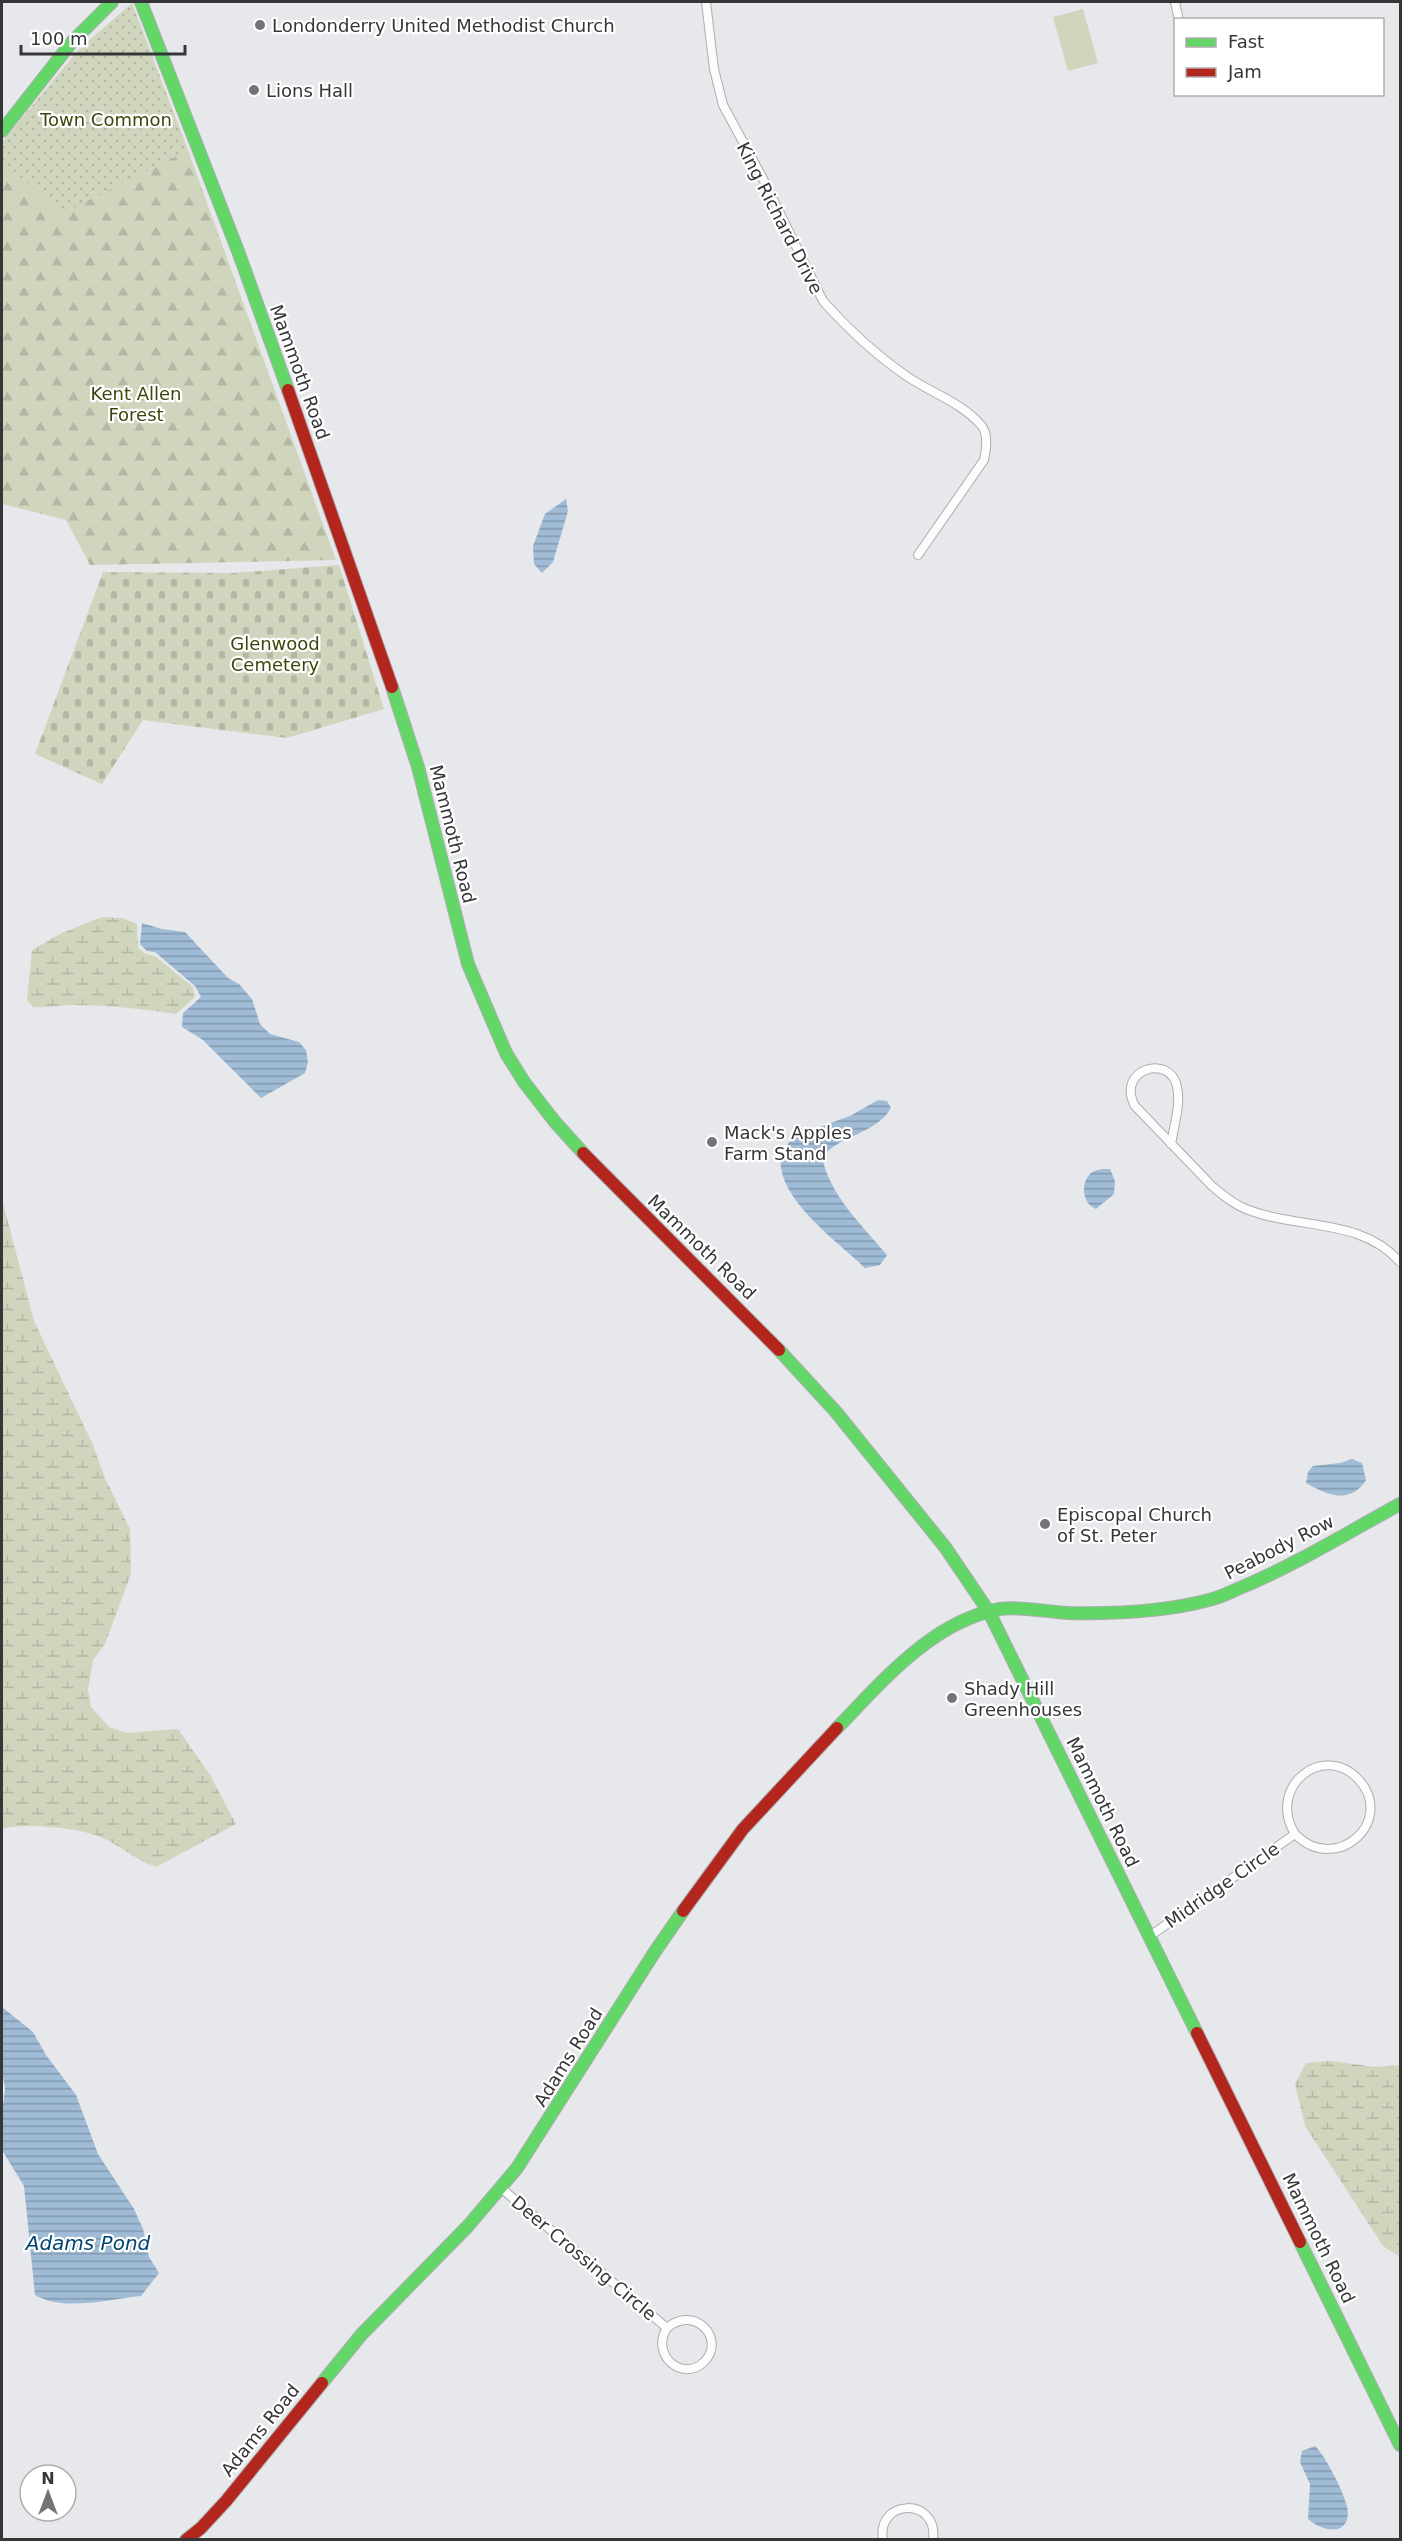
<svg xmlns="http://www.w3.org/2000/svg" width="1402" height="2541" font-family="'DejaVu Sans',sans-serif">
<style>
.forest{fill:url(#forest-firs)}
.wetland{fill:url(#wetland-marsh)}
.cemetery{fill:url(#cemetery-stones)}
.park{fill:url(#park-dots)}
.garden{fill:#d0d6be}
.water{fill:url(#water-rules)}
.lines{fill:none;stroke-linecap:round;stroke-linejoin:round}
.street-casing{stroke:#abadaf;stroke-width:10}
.fast-casing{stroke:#abadaf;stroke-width:14}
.jam-casing{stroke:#abadaf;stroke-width:14}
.street{stroke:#fbfcfc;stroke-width:8}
.fast{stroke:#63d668;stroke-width:12}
.jam{stroke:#b3261e;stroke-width:12}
.poi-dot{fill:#737477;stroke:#fff;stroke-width:2}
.labels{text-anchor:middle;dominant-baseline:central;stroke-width:4.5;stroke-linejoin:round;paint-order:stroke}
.poi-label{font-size:18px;fill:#353638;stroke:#fff;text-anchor:start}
.park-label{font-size:18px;fill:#3d450a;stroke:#fff}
.street-label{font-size:18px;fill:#353638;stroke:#fff}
.water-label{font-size:20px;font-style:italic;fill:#004471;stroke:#fff}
</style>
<defs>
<pattern id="forest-firs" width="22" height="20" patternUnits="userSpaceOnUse" patternTransform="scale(1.5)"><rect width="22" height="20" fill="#d0d6be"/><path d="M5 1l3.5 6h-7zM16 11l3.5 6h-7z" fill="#b3b8a4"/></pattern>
<pattern id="wetland-marsh" width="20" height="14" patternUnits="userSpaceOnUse" patternTransform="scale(1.5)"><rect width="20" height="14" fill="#d0d6be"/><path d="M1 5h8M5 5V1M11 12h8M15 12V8" fill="none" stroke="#b3b8a4"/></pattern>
<pattern id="cemetery-stones" width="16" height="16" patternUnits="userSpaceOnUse" patternTransform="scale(1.5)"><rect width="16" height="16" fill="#d0d6be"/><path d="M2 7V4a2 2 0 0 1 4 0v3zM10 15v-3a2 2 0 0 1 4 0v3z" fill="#b3b8a4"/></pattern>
<pattern id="park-dots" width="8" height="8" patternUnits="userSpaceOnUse" patternTransform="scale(1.5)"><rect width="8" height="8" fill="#d0d6be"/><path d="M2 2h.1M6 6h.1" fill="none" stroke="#b3b8a4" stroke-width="1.8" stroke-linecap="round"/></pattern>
<pattern id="water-rules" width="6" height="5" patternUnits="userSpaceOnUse" patternTransform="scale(1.5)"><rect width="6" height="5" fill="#9fbbd5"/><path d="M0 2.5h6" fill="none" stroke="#8299ae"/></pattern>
</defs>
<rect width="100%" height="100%" fill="#e6e8eb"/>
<path class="forest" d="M188,150l148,410 -246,5 -24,-45 -64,-16v-344l59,53z"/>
<path class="wetland" d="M102,917l21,1 14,6 1,24 8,6 9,2 38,31 2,10 -19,17c-33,-5 -67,-9 -102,-9 -14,0 -27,3 -41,2l-6,-7 5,-50 30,-17z
M2,1199l32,122 59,124 12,33 25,51 1,45 -26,70 -12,16 -5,30 3,17 18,20 17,6 52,-4 32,46 26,49 -80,43c-21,-7 -37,-23 -58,-31 -20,-8 -77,-14 -96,-7z
M1330,2061l46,6 24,-2v192l-17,-11 -78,-120 -10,-42 11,-21z"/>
<path class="cemetery" d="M339,565l45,144 -97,29 -144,-18 -41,64 -67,-30 68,-182 131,1z"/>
<path class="park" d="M132,3l56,147 -127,64 -59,-54v-18l77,-93z"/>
<path class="garden" d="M1083,9l15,54 -30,8 -15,-54z"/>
<path class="water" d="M566,499l2,12 -15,51 -11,11 -8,-9 -1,-18 12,-32z
M142,923l20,6 23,3 43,46 11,6 13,15 8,25 10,10 29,8 7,8 2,12 -3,11 -44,25 -58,-58 -21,-13 1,-14 18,-16 -6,-11 -40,-34 -8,-1 -7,-7z
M878,1100l9,1 4,7c-15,26 -51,27 -69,49 8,39 40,68 65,98l-7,10 -15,3c-27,-26 -78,-62 -84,-100 -2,-11 6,-22 11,-31l58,-21z
M1110,1169l5,12 -1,13 -18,15c-14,-5 -16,-26 -5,-36 5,-4 12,-4 19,-4z
M1352,1459l10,4 4,17c-15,24 -38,16 -60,3l2,-11 5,-6 27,-3z
M2,2007l31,25 13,23 30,40 22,59 36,55 9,20 6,28 10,16 -18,23c-32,3 -77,16 -106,-1l-11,-109 -22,-36v-36l3,-25 -3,-20z
M1315,2446c10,9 33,53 33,67 -1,25 -28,17 -40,6l2,-35 -10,-22 2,-11z"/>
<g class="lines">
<defs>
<path id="street" d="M706,2l8,67 9,36 39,72 61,124c24,27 52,53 82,74 24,17 56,27 76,50 8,9 5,24 3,35l-66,95
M1175,2l3,14
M1171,1144c3,-18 10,-40 6,-57 -6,-34 -62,-18 -42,19l77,80c11,9 21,18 34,23 52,21 114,8 154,53
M1150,1936l145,-102c41,42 101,-13 64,-54 -35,-39 -93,7 -64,54
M501,2188l166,140c-17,26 15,55 37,34 23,-23 -10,-58 -37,-34
M883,2540c-7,-42 56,-43 50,0"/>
<path id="fast" d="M141,2l97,249 50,139
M2,131l69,-88 41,-41
M392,687l26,80 50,197 38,89 18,29 31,40 28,31
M779,1350l57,62 109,135 44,65 208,421
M837,1728c45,-46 95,-107 163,-119 20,-3 48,3 68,4 47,1 96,-1 141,-13 13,-3 25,-10 38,-15 53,-23 102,-53 153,-81
M1300,2242l100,203
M322,2383l39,-48 107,-109 49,-58 137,-215 29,-42"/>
<path id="jam" d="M288,390l104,297
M583,1153l196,197
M683,1911l60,-82 94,-101
M1197,2033l103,209
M186,2540l15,-12 25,-27 96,-118"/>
</defs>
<use href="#street" class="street-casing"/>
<use href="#fast" class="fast-casing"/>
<use href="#jam" class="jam-casing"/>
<use href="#street" class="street"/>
<use href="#fast" class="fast"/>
<use href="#jam" class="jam"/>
</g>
<g class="poi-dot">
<circle cx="260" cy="25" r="6"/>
<circle cx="254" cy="90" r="6"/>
<circle cx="712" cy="1142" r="6"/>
<circle cx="1045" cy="1524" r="6"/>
<circle cx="952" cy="1698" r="6"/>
</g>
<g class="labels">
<g class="poi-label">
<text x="272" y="25">Londonderry United Methodist Church</text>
<text x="266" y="90">Lions Hall</text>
<text x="724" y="1132">Mack's Apples<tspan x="724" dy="21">Farm Stand</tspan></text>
<text x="1057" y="1514">Episcopal Church<tspan x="1057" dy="21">of St. Peter</tspan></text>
<text x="964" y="1688">Shady Hill<tspan x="964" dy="21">Greenhouses</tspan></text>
</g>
<g class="park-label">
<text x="106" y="119">Town Common</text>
<text x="136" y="393">Kent Allen<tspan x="136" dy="21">Forest</tspan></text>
<text x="275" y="643">Glenwood<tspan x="275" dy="21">Cemetery</tspan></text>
</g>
<g class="street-label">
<text transform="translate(780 218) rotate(63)">King Richard Drive</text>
<text transform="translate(300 372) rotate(70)">Mammoth Road</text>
<text transform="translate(453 834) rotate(76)">Mammoth Road</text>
<text transform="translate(702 1247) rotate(44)">Mammoth Road</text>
<text transform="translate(1279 1547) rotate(-27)">Peabody Row</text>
<text transform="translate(1103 1802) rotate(64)">Mammoth Road</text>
<text transform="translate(1222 1885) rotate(-35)">Midridge Circle</text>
<text transform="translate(568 2057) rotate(-58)">Adams Road</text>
<text transform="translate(1319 2238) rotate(64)">Mammoth Road</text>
<text transform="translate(584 2258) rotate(40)">Deer Crossing Circle</text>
<text transform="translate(260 2430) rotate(-51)">Adams Road</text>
</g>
<g class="water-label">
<text x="88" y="2243">Adams Pond</text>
</g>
</g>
<rect width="1402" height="2541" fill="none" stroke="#353638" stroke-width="6"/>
<rect x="1174" y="18" width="210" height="78" fill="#ffffff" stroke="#aeafaf" stroke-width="1.5"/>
<rect x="1186" y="38" width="30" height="9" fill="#63d668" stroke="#aeafaf" stroke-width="1.5"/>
<text x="1228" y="48" font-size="18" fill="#353638">Fast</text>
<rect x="1186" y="68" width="30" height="9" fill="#b3261e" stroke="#aeafaf" stroke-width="1.5"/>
<text x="1228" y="78" font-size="18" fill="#353638">Jam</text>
<g transform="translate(48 2493)"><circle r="28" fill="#ffffff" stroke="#aeafaf" stroke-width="1.5"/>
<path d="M0-4.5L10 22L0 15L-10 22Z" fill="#737477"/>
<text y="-9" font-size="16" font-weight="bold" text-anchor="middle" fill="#353638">N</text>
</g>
<path d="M21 45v9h164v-9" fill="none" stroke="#353638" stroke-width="3"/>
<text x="30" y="45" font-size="18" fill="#353638" stroke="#ffffff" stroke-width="4.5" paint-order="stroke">100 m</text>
</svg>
